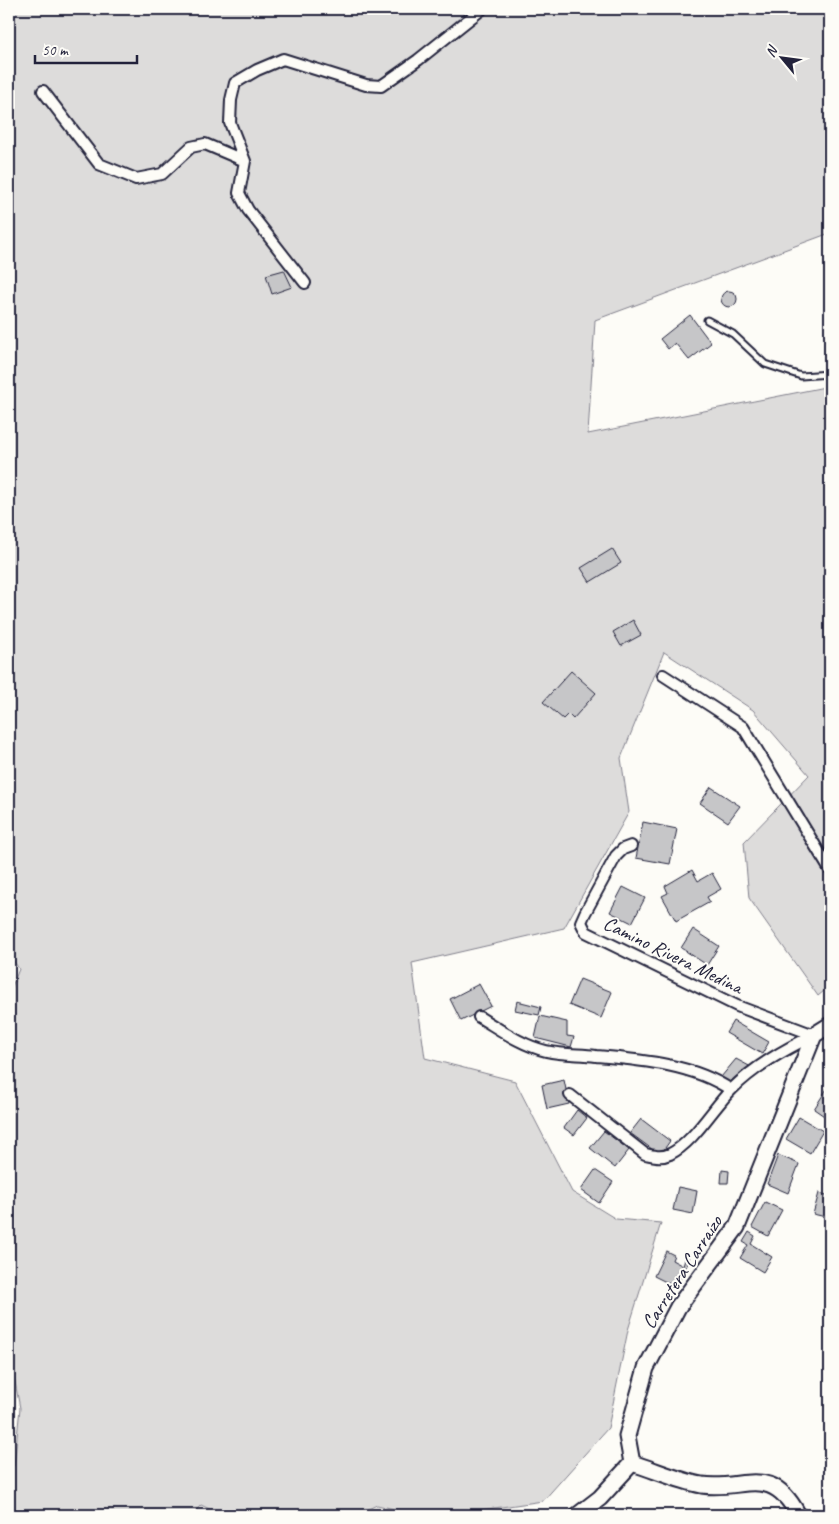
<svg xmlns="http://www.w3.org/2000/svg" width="839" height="1524" font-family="Caveat,sans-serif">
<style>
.green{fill:#dddcdb;stroke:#807f8b}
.building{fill:#c6c6c8;stroke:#22223b}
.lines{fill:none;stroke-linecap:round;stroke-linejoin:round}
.lane-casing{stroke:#22223b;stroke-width:9}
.street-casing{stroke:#22223b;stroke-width:14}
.secondary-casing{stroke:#22223b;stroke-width:19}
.lane{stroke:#fdfcf7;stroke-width:5}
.street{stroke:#fdfcf7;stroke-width:10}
.secondary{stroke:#fdfcf7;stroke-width:15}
.labels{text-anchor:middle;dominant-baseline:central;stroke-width:4;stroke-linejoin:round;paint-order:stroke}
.street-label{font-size:20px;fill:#22223b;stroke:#fdfcf7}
</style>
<rect width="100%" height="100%" fill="#fdfcf7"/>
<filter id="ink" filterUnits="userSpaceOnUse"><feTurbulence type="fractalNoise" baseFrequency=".02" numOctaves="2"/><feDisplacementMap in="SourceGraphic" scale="10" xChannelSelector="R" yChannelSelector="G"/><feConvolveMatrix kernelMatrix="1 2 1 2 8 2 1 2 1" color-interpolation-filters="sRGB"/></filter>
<g filter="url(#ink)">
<path class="green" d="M9,9h821v224l-235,87 -7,114 242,-48v600l-12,10 -69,-98 -5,-56 65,-67 -56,-65 -89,-58 -43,106 8,54 -65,116 -152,35 13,95 90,23 57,111 44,27 45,4 -33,107 -20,98 -65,73 -97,14h-26l-43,-10 -22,10h-133l-21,-10 -9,10h-183v-44l5,-5 6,-58 -11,-57v-357l10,-25 -10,-15z"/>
<path class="building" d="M284,270l8,17 -20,7 -6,-19z
M721 299a8 8 0 1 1 16 0a8 8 0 1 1-16 0Z
M690,315l21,28 -22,17 -14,-17 -7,6 -8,-10z
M612,549l9,14 -31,19 -9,-14z
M633,620l8,15 -20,11 -8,-14z
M571,671l25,22 -23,26 -5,-5 -5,5 -20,-17z
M711,787l29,19 -12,16 -28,-19z
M643,822l34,7 -7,35 -34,-6z
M692,870l6,11 14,-8 9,16 -14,8 3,5 -34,19 -14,-25 6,-3 -3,-7z
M623,887l22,11 -13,25 -22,-11z
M693,929l26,17 -12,19 -26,-17z
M580,979l32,13 -11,26 -32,-13z
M479,984l12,22 -30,15 -11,-22z
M517,1001l24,6 -2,8 -24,-5z
M540,1016l27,6v14l7,1 -3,10 -36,-9z
M733,1021l36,21 -7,12 -36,-21z
M736,1059l17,9 -19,17 -13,-8z
M564,1080l5,24 -22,5 -5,-24z
M830,1084v36l-16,-11z
M577,1110l10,8 -13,17 -10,-7z
M799,1117l24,14 -13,22 -24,-14z
M641,1119l29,22 -10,14 -30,-22z
M604,1131l25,19 -14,18 -25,-20z
M778,1155l21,9 -11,29 -21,-9z
M595,1170l18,12 -14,21 -18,-13z
M722,1170l7,1 -1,12h-7z
M678,1187l19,4 -4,23 -20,-4z
M819,1193l11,3v22l-17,-4z
M765,1202l17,8 -14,26 -16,-9z
M749,1232l6,4 -4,8 21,13 -9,15 -23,-14 8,-13 -5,-3z
M666,1251l8,4 -2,5 11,6 3,-10 3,-2v7l-13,26 -22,-11z"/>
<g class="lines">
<defs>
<path id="lane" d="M707,320l26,14 32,30 36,12 29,-2"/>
<path id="street" d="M43,91l56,73 37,15 26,-5 29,-27 14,-3 40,17
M305,283l-57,-73 -9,-17 6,-32 -15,-38 1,-23 4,-17 22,-13 26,-11 83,26 15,1 37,-26 64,-51
M663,675l80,52 87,143
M631,846l-8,3 -7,7 -31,57 -4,9 5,10 151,74 77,29
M479,1017c22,13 42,28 67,34 17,4 33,3 50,5 45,4 97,8 135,34
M570,1095l75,59c10,2 16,4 25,0 23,-11 43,-46 61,-64 24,-24 53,-40 83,-55"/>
<path id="secondary" d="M578,1515l22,-17 32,-35
M798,1515c-27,-52 -54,-24 -96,-30 -23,-4 -47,-15 -70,-22l-5,-27 19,-68 32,-61 59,-80 77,-192 16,-10"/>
</defs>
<use href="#lane" class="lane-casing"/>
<use href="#street" class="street-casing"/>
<use href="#secondary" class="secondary-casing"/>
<use href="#lane" class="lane"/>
<use href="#street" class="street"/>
<use href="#secondary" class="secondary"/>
</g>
</g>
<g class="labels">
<g class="street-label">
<text transform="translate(673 955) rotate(26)">Camino Rivera Medina</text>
<text transform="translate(682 1272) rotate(-57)">Carretera Carraízo</text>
</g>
</g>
<rect width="839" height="1524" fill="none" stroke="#fdfcf7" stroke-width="30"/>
<rect x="15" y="15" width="809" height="1494" fill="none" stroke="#22223b" stroke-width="2" filter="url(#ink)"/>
<g transform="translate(782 58) rotate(299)" stroke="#fdfcf7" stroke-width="4" paint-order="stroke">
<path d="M0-4L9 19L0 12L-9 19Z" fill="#22223b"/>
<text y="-8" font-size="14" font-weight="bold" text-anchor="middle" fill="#22223b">N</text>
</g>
<path d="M35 55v8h102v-8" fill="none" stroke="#22223b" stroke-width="2.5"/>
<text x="42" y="55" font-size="15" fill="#22223b" stroke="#fdfcf7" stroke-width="4" paint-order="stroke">50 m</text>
</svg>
